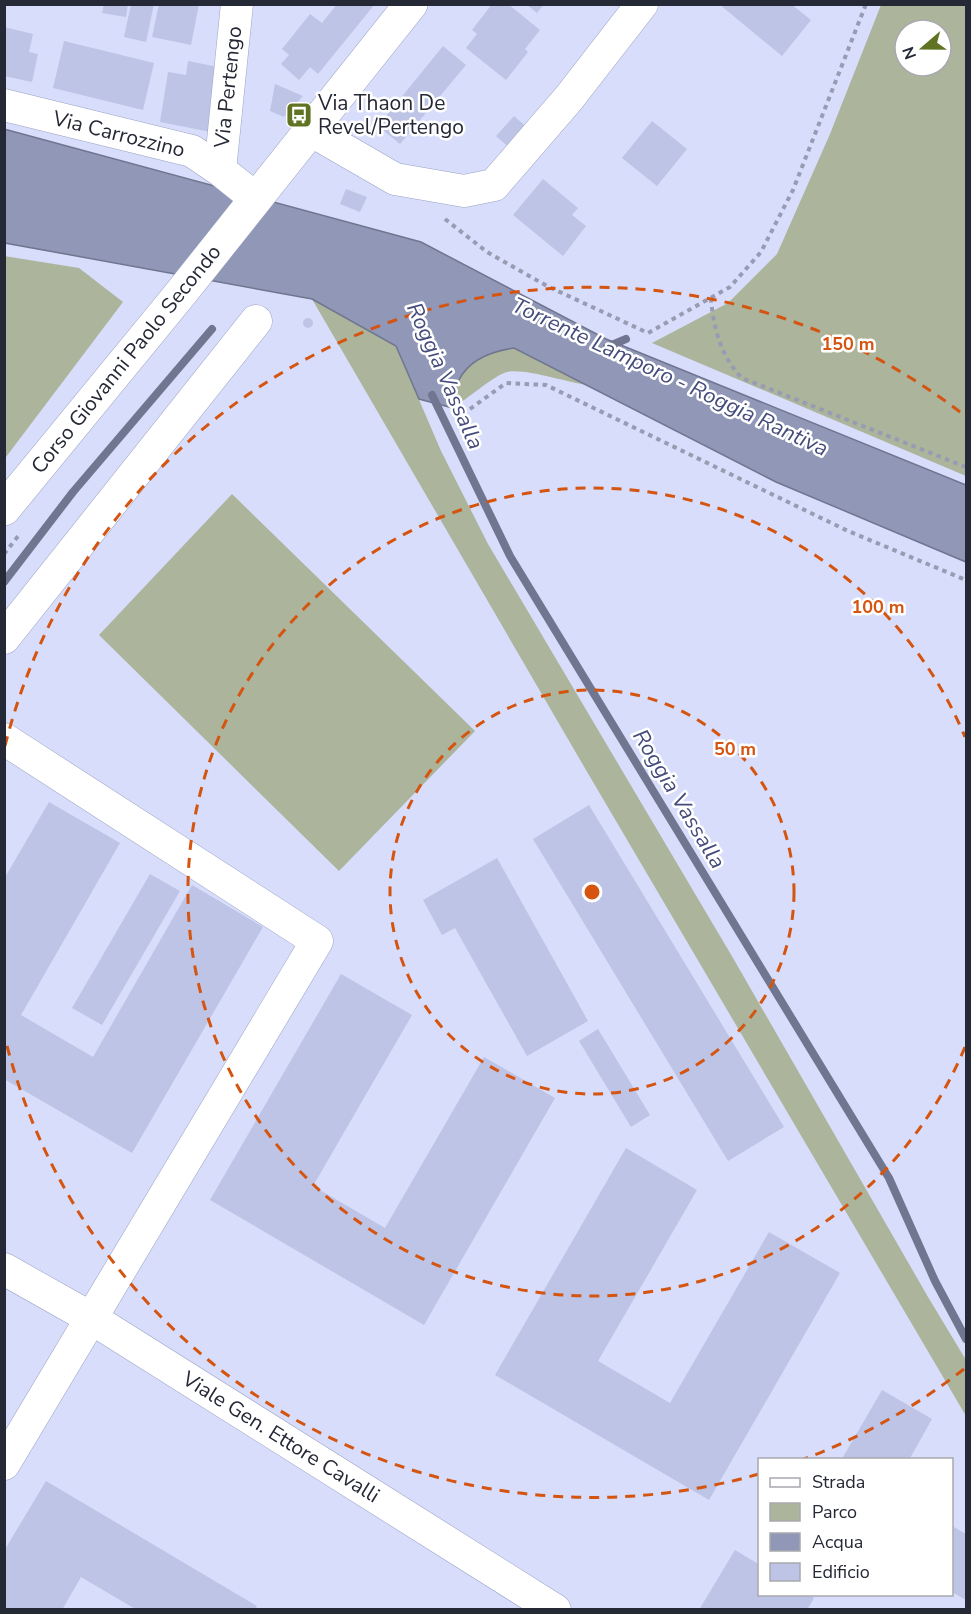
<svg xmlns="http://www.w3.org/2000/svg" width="971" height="1614" font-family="'Nunito Sans',sans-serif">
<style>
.green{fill:#acb49c;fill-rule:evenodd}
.water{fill:#9097b7;stroke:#707690;stroke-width:1.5}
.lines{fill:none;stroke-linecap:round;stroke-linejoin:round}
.stream{stroke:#707690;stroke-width:8}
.building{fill:#bdc4e6}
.minor-casing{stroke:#9ba2c3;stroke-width:33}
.major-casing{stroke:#9ba2c3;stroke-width:34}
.path{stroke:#979cb3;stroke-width:4;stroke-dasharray:4.5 4.5;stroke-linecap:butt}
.minor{stroke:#fff;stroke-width:32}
.major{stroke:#fff;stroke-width:33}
.ring{fill:none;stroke:#d45410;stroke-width:3;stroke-dasharray:10 8}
.labels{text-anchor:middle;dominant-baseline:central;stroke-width:5;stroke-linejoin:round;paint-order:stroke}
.street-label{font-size:21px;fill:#252835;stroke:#fff}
.poi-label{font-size:21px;fill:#252835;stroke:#fff;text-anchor:start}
.water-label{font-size:22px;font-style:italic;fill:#454c7b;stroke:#fff}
.centre{fill:#d45410;stroke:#fff;stroke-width:3}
.ring-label{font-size:18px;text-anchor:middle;font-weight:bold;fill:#d45410;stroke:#fff;stroke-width:5;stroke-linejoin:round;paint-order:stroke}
</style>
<rect width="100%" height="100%" fill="#d7ddfa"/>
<path class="green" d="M881,5h85v471l-314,-133 76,-40 49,-49 53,-120zM905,30h36v36h-36z
M4,256l75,12 44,34 -117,155 -2,-2z
M312,299l84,47 45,105 47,93 245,414 195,339 38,63v56l-380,-646z
M514,348l73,37c-19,-2 -67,-19 -83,-12 -14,6 -37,26 -51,35 2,-8 2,-20 6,-28 10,-22 34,-29 55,-32z
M232,494l243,237 -136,140 -240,-236z"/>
<path class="water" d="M4,129l417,113 185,97 360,146v77l-190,-80 -262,-134c-21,3 -44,10 -55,32 -4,8 -4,20 -6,28l-34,-9 -23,-53 -84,-47 -307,-56z"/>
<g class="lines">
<path class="stream" d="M607,347l19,-8
M432,395l78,161 379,622 46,103 31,58
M4,582l69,-90 139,-163"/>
</g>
<path class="building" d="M104,4h24l-2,13 -24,-4z
M131,4h23l-8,38 -22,-5z
M159,4h40l-8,41 -39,-8z
M337,4h38l-57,70 -8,-7 -11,13 -18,-16 8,-9 -7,-6 28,-35 12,9z
M492,4h16l32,26 -15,19 3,3 -22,28 -40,-32 11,-14 -5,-4z
M526,4h18l-7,9z
M719,4h72l20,16 -29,36z
M4,27l29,7 -4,18 9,2 -6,28 -28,-6z
M64,41l90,22 -11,47 -90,-22z
M443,46l23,19 -66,79 -22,-18z
M188,61l35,7 -7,65 -56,-11 8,-50 18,3z
M275,84l28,12 -19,21 -14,-6z
M514,116l16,14 -18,20 -16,-14z
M652,121l35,28 -30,37 -35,-28z
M543,179l35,29 -6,7 14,11 -23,30 -50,-41z
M346,189l21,8 -7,15 -20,-8z
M303 323a5 5 0 1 1 10 0a5 5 0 1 1-10 0Z
M49,802l71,41 -99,172 72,42 99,-172 71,42 -131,226 -128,-74v-200z
M589,805l195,322 -56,34 -195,-322z
M497,858l91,163 -61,35 -72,-128 -13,7 -19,-35z
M150,874l30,17 -78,134 -30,-17z
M341,974l71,41 -99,171 72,42 99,-171 71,41 -131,227 -214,-125z
M598,1029l52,86 -19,12 -52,-86z
M626,1148l71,42 -99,171 72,42 99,-171 71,41 -131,227 -214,-125z
M882,1390l50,29 -23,41h-62l-4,-3z
M46,1481l211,125 -2,4h-118l-56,-33 -19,33h-58v-59z
M952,1526l14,8v66l-14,-8z
M735,1550l25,15v29h48l6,4 -7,12h-108z"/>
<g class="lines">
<defs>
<path id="minor" d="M4,105l188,46 28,19 35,28
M310,130l85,49 69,12 30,-6 75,-87 73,-94
M220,170l17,-166
M4,638l252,-317
M4,739l313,202 -313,523
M4,1269l87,49 464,292"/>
<path id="major" d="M4,509l177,-216 230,-289"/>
</defs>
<use href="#minor" class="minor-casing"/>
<use href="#major" class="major-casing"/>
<path class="path" d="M445,219l42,33 60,34 101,47 82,-46 31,-35 32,-62 73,-186
M711,298c2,29 10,59 31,80l224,89
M470,409l36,-26 40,2 302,146 118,49
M4,554l15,-19"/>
<use href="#minor" class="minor"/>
<use href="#major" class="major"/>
</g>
<g class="ring">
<circle cx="592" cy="892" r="202"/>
<path d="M965 1047A404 404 0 1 1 965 737"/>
<path d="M964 1369A605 605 0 0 1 804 1459M759 1474A605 605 0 0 1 5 1038M5 746A605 605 0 0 1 964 415"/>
</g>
<defs>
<symbol id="bus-square" viewBox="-11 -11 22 22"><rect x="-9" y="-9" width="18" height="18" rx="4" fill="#607322" stroke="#fff"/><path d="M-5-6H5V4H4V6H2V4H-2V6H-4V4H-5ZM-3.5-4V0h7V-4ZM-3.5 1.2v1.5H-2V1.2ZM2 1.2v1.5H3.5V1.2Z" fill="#fff"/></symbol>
</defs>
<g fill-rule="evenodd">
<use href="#bus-square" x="284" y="100" width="30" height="30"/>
</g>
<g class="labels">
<g class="street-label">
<text transform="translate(228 87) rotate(-84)">Via Pertengo</text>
<text transform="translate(119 134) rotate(14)">Via Carrozzino</text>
<text transform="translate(126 359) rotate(-51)">Corso Giovanni Paolo Secondo</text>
<text transform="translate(281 1437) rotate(32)">Viale Gen. Ettore Cavalli</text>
</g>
<g class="poi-label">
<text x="318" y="103">Via Thaon De<tspan x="318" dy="24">Revel/Pertengo</tspan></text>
</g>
<g class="water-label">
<text transform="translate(445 376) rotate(66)">Roggia Vassalla</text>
<text transform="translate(670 377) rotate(25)">Torrente Lamporo - Roggia Rantiva</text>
<text transform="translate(679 799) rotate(59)">Roggia Vassalla</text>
</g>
</g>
<circle cx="592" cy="892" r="9" class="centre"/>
<g class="ring-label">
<text x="848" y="350">150 m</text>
<text x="878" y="613">100 m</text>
<text x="735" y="755">50 m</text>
</g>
<rect width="971" height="1614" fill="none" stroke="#252835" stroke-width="12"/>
<rect x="758" y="1458" width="195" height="138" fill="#ffffff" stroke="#a8a9ae" stroke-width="1.5"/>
<rect x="770" y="1478" width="30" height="9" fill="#ffffff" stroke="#a8a9ae" stroke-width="1.5"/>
<text x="812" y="1488" font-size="18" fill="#252835">Strada</text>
<rect x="770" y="1503" width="30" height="18" fill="#acb49c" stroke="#a8a9ae" stroke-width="1.5"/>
<text x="812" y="1518" font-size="18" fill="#252835">Parco</text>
<rect x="770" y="1533" width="30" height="18" fill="#9097b7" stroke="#a8a9ae" stroke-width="1.5"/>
<text x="812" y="1548" font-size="18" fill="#252835">Acqua</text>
<rect x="770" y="1563" width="30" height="18" fill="#bdc4e6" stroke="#a8a9ae" stroke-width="1.5"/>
<text x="812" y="1578" font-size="18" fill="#252835">Edificio</text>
<g transform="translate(923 48) rotate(250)"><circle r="28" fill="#ffffff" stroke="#a8a9ae" stroke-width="1.5"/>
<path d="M0-4.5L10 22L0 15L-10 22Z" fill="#607322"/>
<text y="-9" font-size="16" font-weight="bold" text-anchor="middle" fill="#252835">N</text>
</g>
</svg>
